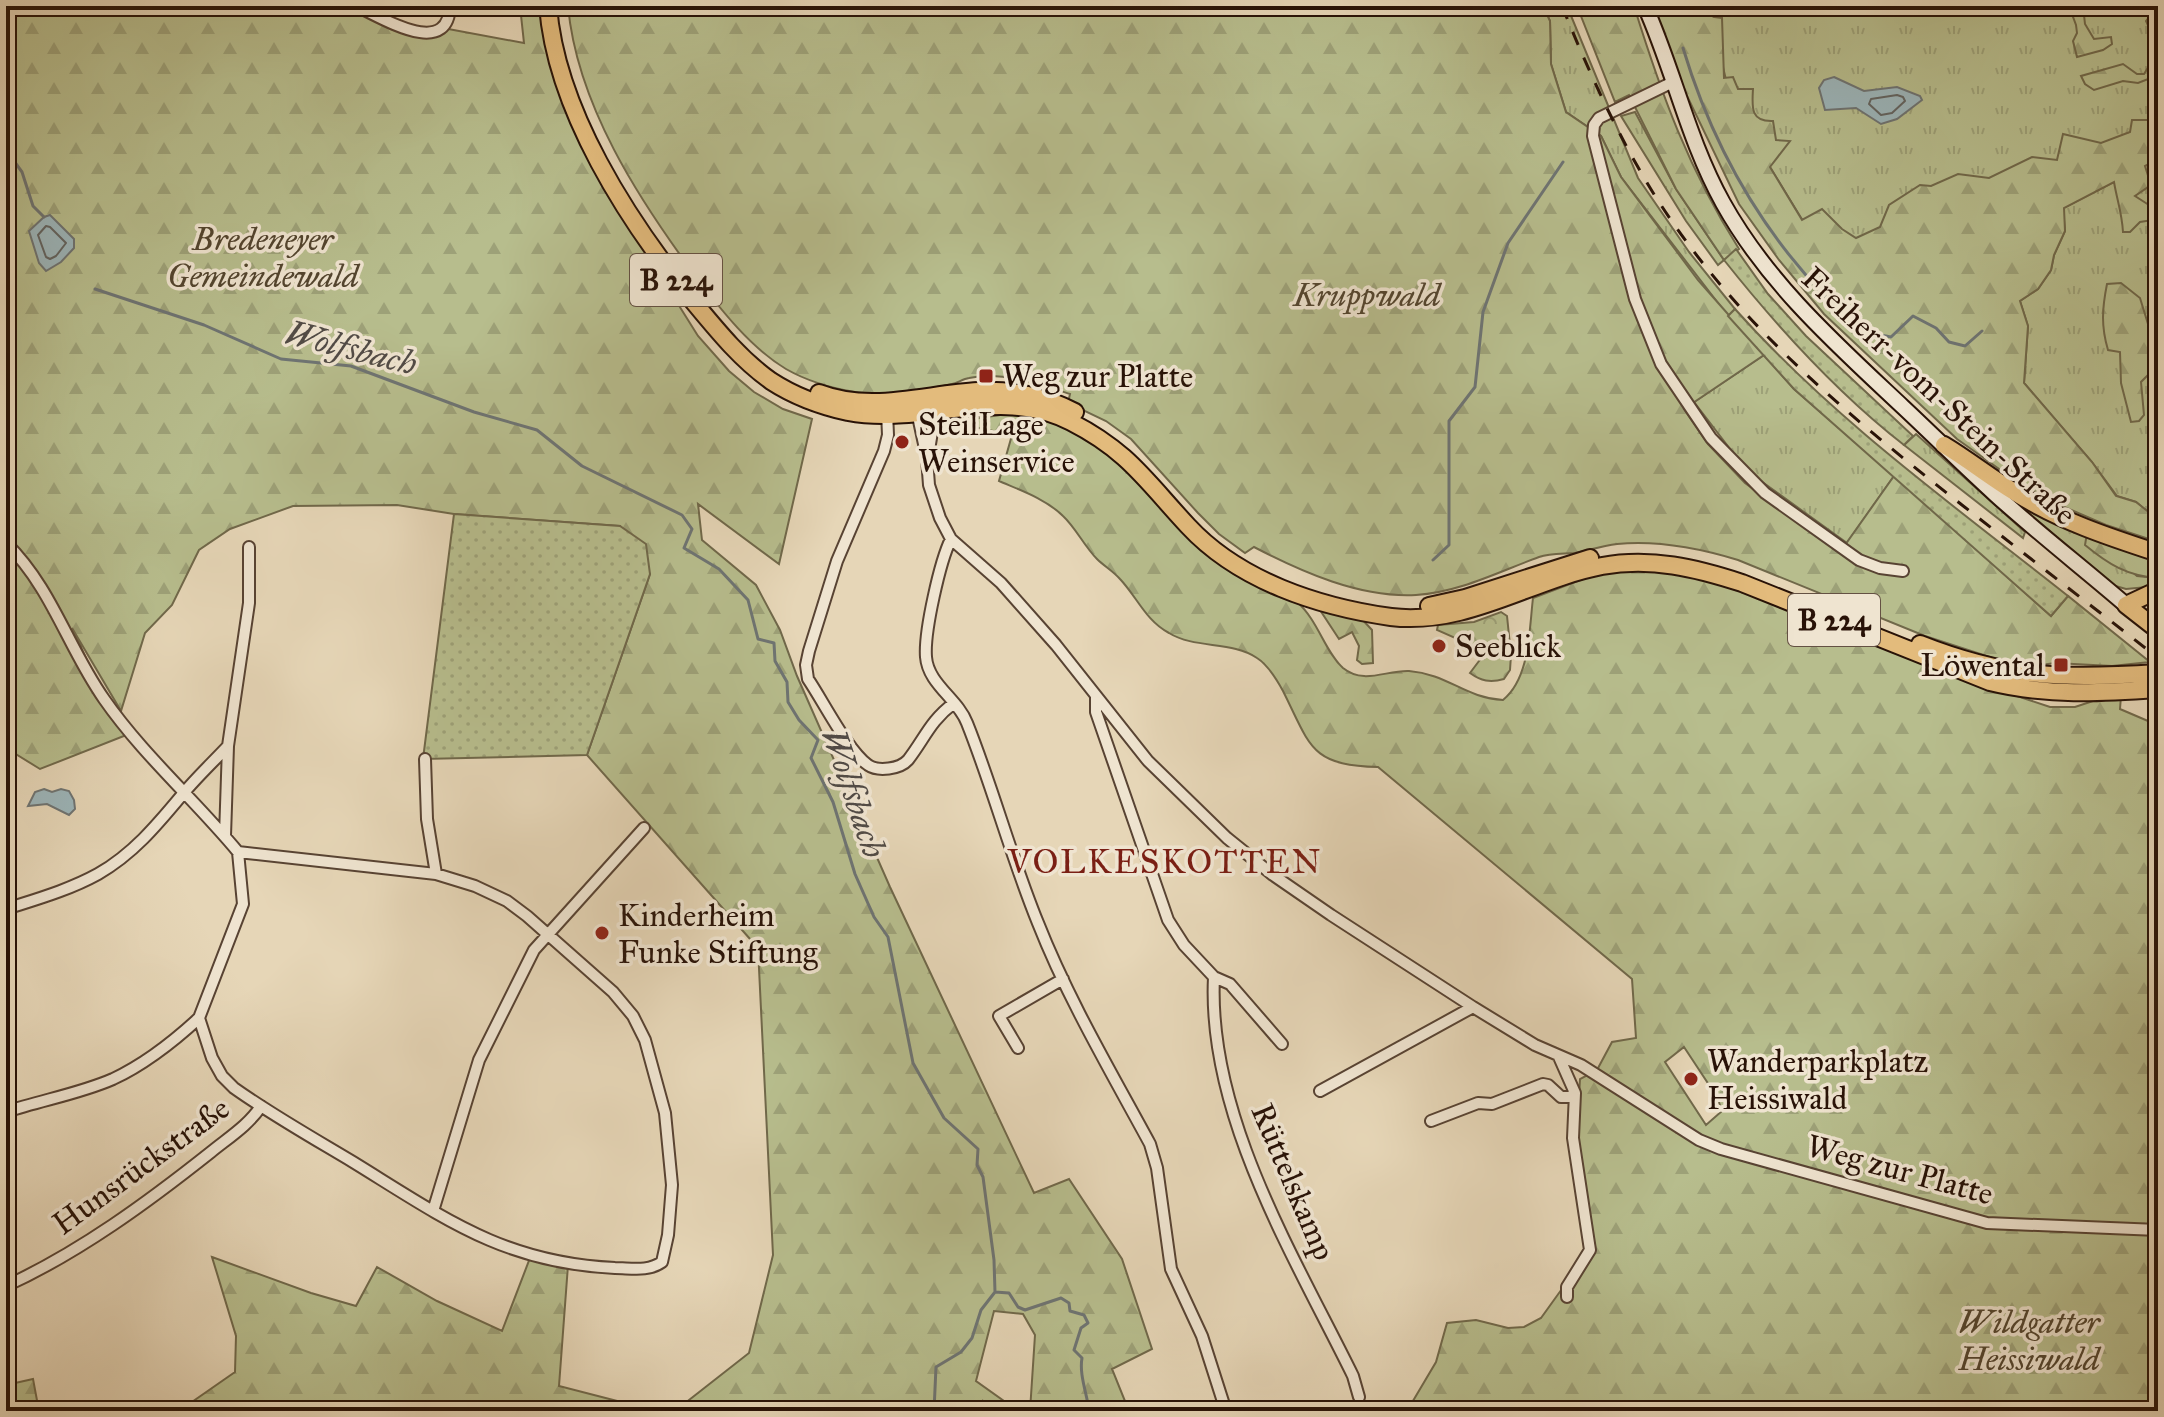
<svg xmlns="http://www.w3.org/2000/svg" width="2164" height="1417" font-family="'IM FELL Great Primer',serif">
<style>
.grass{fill:url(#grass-tufts);stroke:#70684a;stroke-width:2}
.forest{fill:url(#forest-firs);stroke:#70684a;stroke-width:2;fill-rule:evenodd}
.park{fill:url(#park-crowns);stroke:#70684a;stroke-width:2}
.garden{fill:url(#garden-dots);stroke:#70684a;stroke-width:2}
.water{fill:#9cb6bb;stroke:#6e7473;stroke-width:2}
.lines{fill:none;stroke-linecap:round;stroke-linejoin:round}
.shore{stroke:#626461;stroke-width:2}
.stream{stroke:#6e7473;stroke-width:3}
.street-casing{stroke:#584333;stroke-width:14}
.secondary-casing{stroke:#281207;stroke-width:18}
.primary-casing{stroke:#281207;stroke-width:20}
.street{stroke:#efe4d0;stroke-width:10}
.secondary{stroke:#efe4d0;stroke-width:14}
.primary{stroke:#e3bb7c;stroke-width:16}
.rail{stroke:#281207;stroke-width:3;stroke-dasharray:14 14;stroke-linecap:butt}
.poi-dot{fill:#8f2418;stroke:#efe4d0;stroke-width:3}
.labels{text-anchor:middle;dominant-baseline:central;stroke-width:7;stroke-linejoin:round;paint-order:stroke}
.shield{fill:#efe4d0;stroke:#645143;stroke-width:2}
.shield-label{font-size:30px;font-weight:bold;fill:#281207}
.park-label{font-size:32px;font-style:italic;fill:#53452f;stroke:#efe4d0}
.poi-label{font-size:32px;fill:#281207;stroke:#efe4d0;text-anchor:start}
.street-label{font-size:32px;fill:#281207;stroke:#efe4d0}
.water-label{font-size:34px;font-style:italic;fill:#514b46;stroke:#efe4d0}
.neighbourhood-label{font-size:34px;letter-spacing:2px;fill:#7a1f14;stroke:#efe4d0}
</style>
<defs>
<pattern id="grass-tufts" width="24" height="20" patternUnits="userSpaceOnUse" patternTransform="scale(2)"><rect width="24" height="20" fill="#b7bd8d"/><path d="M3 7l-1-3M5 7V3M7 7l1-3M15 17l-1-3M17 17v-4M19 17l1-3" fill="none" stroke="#9da178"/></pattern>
<pattern id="forest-firs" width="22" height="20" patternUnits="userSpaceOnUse" patternTransform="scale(2)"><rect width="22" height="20" fill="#b7bd8d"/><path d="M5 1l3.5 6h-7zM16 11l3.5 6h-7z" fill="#9da178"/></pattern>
<pattern id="park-crowns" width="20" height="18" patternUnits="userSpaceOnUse" patternTransform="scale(2)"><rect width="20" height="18" fill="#b7bd8d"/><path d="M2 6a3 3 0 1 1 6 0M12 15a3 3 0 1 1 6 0" fill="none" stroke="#9da178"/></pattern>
<pattern id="garden-dots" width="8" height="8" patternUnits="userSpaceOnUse" patternTransform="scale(2)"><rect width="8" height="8" fill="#b7bd8d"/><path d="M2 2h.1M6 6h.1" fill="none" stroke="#9da178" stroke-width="1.8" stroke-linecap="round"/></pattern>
</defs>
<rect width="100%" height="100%" fill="#e6d6b7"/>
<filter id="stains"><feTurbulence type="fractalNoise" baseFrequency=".0025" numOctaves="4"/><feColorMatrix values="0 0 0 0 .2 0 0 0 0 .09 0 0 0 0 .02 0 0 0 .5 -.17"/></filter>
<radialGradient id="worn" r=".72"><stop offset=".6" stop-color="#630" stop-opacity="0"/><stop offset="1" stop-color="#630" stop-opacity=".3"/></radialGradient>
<path class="grass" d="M1543,6h24l71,172 51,74 46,57 -7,7 -107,-139 -20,-41 -35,-24 -15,-48 -1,-43z
M1673,6h485v130l-278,141 -77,-56 -71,-116 -10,-42v-45l-48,-6z
M1635,112l41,77 48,71 -6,5 -32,-44 -65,-105z
M2158,159v362l-22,-19 -19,-6 -25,-34 -68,-79 4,-57 -8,-25 18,-12 13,-19 3,-15 11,-24 -2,-23z
M1764,355l30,34 100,87 -47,67 -100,-72 -53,-69z
M1916,434l109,98 -2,6 -119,-93z
M1995,486l92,47 50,43 21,2v8l-32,3 -14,-4z"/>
<path class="forest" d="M6,6h345l61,27 31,-5 81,15 -4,-37h23l73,199 82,131 31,35 25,21 29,17 29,10 -33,145 -81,-60 4,36 54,45 24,45 17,46 93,211 144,306 35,-14 53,80 30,90 -40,20 17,42h-99l5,-76 -12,-21 -29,-3 -18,70 42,30h-20l-15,-10 -2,10h-306l74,-58 24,-98 -15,-307 -171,-193 63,-181 -30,-48 -166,-12 -57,-9 -104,1 -63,23 -31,21 -27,55 -27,28 -24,78 -49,-83 25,54 37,50 -94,37 -34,-21v-471l6,-15 -6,-11z
M568,6h975l7,15 1,43 15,48 35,24 20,41 77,103 66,75 -80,54 24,35 37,39 95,69 54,-76 157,140 17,-20 82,66 -38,4 -57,-3 -21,3 -29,-4 -80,-26 -187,-76c-39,-12 -80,-20 -121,-16 -14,2 -28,6 -42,9 -12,1 -25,0 -36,4 -41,15 -79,35 -123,38 -56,3 -114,-23 -162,-48l-9,6 -26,-19 -21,-21 -67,-74 -25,-18 -38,-18 2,-9c-31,-10 -68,-23 -101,-16 -6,1 -12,5 -17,6 -26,6 -71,12 -97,8 -24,-4 -48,-11 -69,-23 -35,-21 -65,-59 -89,-91 -58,-78 -120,-173 -129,-272z
M1577,6h57c28,90 54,162 105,243l-15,11 -48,-71 -47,-94 -14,7z
M1654,6h28l4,7 11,2 2,-9h22l-7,11 8,1 2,60 9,-1 5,12h15c-1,18 -3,33 20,32l3,19 14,1 -20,26 32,53 20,-11 20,20 14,9 24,-11 9,-22 31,-20 11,1 27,-12 31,4 43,-21 25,3 6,-26 38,9 29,-11 2,-12h21l2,-10 3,-1v50l-13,7 6,19 -16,11 17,11 1,13 -13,2 -10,10h-7c-1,-19 -6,-32 -9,-50l-50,26 1,23 -11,24 -3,15 -13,19 -18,12 8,25 -4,57 68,79 24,34 20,6 19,15 3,4v21l-52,-17 -60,-26 -37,-23 -52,-37 -133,-125 -45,-54 -40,-56 -64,-133z
M2069,6h14l2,18 9,15 17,-2 1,7 -9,6 -26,7 -4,-16 4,-8 -1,-8z
M2154,11l4,67 -2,-2 -18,7 -15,-2 -29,9 -9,-6 -4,-8 42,-12 14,10h7l10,-16c-3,-13 -1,-25 -8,-37z
M2121,283l19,15 12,39 1,24 -3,12 -9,9 3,33 -5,6 -8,1 -10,-39 -1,-31 -12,-2c-7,-24 -6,-41 -1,-66z
M1019,412l28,6 61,31 75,81 114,72c21,18 28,50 46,66 21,17 43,2 66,3 39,3 56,27 94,29 27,-22 26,-69 30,-102l71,-27 34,-4 69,9 265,105 78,26h25l18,-6 28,-5 -1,13 35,15 3,-3v690h-751l29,-49 11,-39 29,-3 32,8 16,-1 17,-9 23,-32 30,-34 -17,-117 3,-56 17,-9 15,-28 24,-4 -4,-59 -254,-212c-68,-2 -67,-20 -95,-76 -6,-11 -15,-26 -26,-33 -25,-17 -62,-9 -88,-25 -23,-12 -32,-36 -49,-54 -7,-8 -16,-13 -23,-20 -13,-13 -21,-31 -34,-43 -17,-17 -43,-26 -64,-35l13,-46 -47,-10 2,-5zM1684,1047l33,50 5,14 -16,14 -41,-63z
M2087,533l71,24v21c-31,-2 -50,-14 -73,-33z
M1318,607l41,9 13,14 1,33 -11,1 -5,-4 2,-14 -7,-14 -13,7z
M212,1257l99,36 45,13 21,-39 60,34 65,30 28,-73 38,7 -9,121 97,25h-477l56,-39 1,-36z
M33,1379l6,32h-33v-26z"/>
<path class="park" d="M1501,612l6,4 4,39 -1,15 -6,9c-14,4 -23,2 -34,-6l12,-16 -22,-17 -23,-10 1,-5 36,-3z"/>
<path class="garden" d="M1736,249l32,45 38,42 107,100 -9,9c-68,-53 -126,-117 -180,-185z
M1735,309c98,110 218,196 333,287l-17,20 -257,-227 -66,-73z
M454,514l166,12 26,18 4,30 -63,181 -164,4z"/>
<path class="water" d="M1834,77l30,14 33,-4 23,9 2,4 -25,19 -16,5 -25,-16 -31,2 -6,-22 5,-8z
M50,215l24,24v9l-13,14 -15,9 -7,-8 -10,-32 15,-14z
M44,789l8,3 9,-3 8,2 5,9 1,9 -6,6 -22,-11 -19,2 7,-14z"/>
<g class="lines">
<path class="shore" d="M1897,95l6,2 2,4 -13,12 -11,2 -12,-11 2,-5z
M46,226l4,1 16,16 -10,13 -6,3 -4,-2 -8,-22z"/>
<path class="stream" d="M1683,48c28,93 75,178 142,248 12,12 26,30 42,36 7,3 17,3 24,5l22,-21 23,12 13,14 16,4 17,-15
M6,150l16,22 11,34 11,11
M95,289l109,36 77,34 70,7 123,46 63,18 45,36 100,49 10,14 -8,19 35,21 29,31 10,39 16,4 1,18 12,21 1,20 11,18 19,20 -7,18 22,44 22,72 19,43 14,20 25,126 31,55 34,31 -1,16 6,12 11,83 1,32
M1433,560l16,-15v-124l26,-34 8,-75 25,-69 55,-81
M995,1292l14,1 9,14 7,3 36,-12 8,5 1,8 14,4 4,8 -7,5 -7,22 8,8c-3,17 5,35 7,53
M934,1411l2,-44 25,-15 11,-14 9,-28 14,-18"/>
<defs>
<path id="street" d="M356,6c25,11 92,54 94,0
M1673,82l-74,36 -5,7 -1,11 42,163 26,65 50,74 54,55 94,67 21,8 23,3
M916,407l11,51 2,27 11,33 11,21 50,44 55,62 92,116 79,77 46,37 58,40 142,92 62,38 46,20 118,75 22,9 266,74 171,7
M887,412l1,23 -4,16 -47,110 -28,90 -3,14 2,14c15,22 40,72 60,86 10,7 32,4 40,-5 17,-22 22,-39 46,-57
M928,456l5,-30 -2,-17
M951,539c-11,22 -27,93 -25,118 2,27 32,42 41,66 26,65 44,134 71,200 30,76 73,149 112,221l7,24 14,101 31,67 24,75
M6,543c46,45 62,105 98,156 39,56 91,101 134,153l198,22 39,12 32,15 20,15 86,76 20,24 12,24 20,73 7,72 -4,50 -6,27c-14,10 -31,6 -47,6 -111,-5 -171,-50 -262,-106 -40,-24 -81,-47 -119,-74l-12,-12 -10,-18 -13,-40 44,-114 -5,-52
M1096,697v15l72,208 16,25 30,32c-7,138 80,279 139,399l6,21
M425,759l2,60 9,55
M225,836l3,-90 21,-143v-56
M6,909c31,-10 63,-19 92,-35 35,-20 59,-49 84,-79 14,-17 31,-33 46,-49
M1214,977l16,7 52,60
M1018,1048l-19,-32 64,-37
M1559,1057l16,36 -2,45 17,112 -23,37v10
M1320,1091l153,-84
M6,1112c35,-12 73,-18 107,-33 32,-15 60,-37 86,-61
M1431,1121l47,-18 14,1 51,-20 5,1 13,12h9l5,-4
M433,1211l46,-151 55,-110 110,-122
M6,1286c74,-34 142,-84 205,-134 17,-14 38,-27 50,-46"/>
<path id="secondary" d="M1645,6c29,65 43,134 78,197 45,81 114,142 180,204 31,29 61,59 93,88 42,38 87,73 130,110"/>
<path id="primary" d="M548,6c8,104 80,215 144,294 24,29 48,59 79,81 23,15 50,25 77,31 74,14 152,-27 223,10 57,29 75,59 117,104 51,55 131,81 203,91 76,9 139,-37 211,-51 49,-9 94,2 140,17l248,99c57,14 110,11 168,7
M819,393c52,20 106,1 159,-2 33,-2 68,6 97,21
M1944,445c25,15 47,33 72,48 44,28 93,44 142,60
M2158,590l-32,15 32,25
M1429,606l36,-8 125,-40
M1920,644c88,35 146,35 238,29"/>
</defs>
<use href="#street" class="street-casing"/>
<use href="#secondary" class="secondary-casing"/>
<use href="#primary" class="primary-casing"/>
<use href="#street" class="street"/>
<use href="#secondary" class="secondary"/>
<use href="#primary" class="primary"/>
<path class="rail" d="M1562,6c26,64 54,126 90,185 81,130 192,221 310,314 65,51 131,102 196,153"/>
</g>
<g class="poi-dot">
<rect x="978" y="368" width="16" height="16" rx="4"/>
<circle cx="902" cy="442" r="8"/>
<circle cx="1439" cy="646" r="8"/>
<rect x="2053" y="657" width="16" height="16" rx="4"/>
<circle cx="602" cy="933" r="8"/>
<circle cx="1691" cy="1079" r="8"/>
</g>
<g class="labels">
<g class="shield">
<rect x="630" y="254" width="92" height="52" rx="6"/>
<rect x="1788" y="594" width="92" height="52" rx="6"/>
</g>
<g class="shield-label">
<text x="676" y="280">B 224</text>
<text x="1834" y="620">B 224</text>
</g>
<g class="park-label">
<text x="263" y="239">Bredeneyer<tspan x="263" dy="37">Gemeindewald</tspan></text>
<text x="1367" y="295">Kruppwald</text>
<text x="2029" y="1322">Wildgatter<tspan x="2029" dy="37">Heissiwald</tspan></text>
</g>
<g class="poi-label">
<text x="1002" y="376">Weg zur Platte</text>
<text x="918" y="424">SteilLage<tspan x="918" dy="37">Weinservice</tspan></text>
<text x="1455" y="646">Seeblick</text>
<text x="2045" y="665" text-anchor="end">Löwental</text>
<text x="618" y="915">Kinderheim<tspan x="618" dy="37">Funke Stiftung</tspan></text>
<text x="1707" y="1061">Wanderparkplatz<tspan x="1707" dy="37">Heissiwald</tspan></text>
</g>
<g class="street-label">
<text transform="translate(1939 396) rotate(43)">Freiherr-vom-Stein-Straße</text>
<text transform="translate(141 1166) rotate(-36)">Hunsrückstraße</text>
<text transform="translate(1900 1170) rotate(15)">Weg zur Platte</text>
<text transform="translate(1293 1182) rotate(67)">Rüttelskamp</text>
</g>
<g class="water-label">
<text transform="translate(351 348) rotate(14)">Wolfsbach</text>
<text transform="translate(854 793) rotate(71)">Wolfsbach</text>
</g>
<g class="neighbourhood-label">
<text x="1165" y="861">VOLKESKOTTEN</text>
</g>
</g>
<rect width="2164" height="1417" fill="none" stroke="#e6d6b7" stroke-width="32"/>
<rect x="8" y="8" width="2148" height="1401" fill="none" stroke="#281207" stroke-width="4"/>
<rect x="16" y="16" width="2132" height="1385" fill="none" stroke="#281207" stroke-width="2"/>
<rect width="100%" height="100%" filter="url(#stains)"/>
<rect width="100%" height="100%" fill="url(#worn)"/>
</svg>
